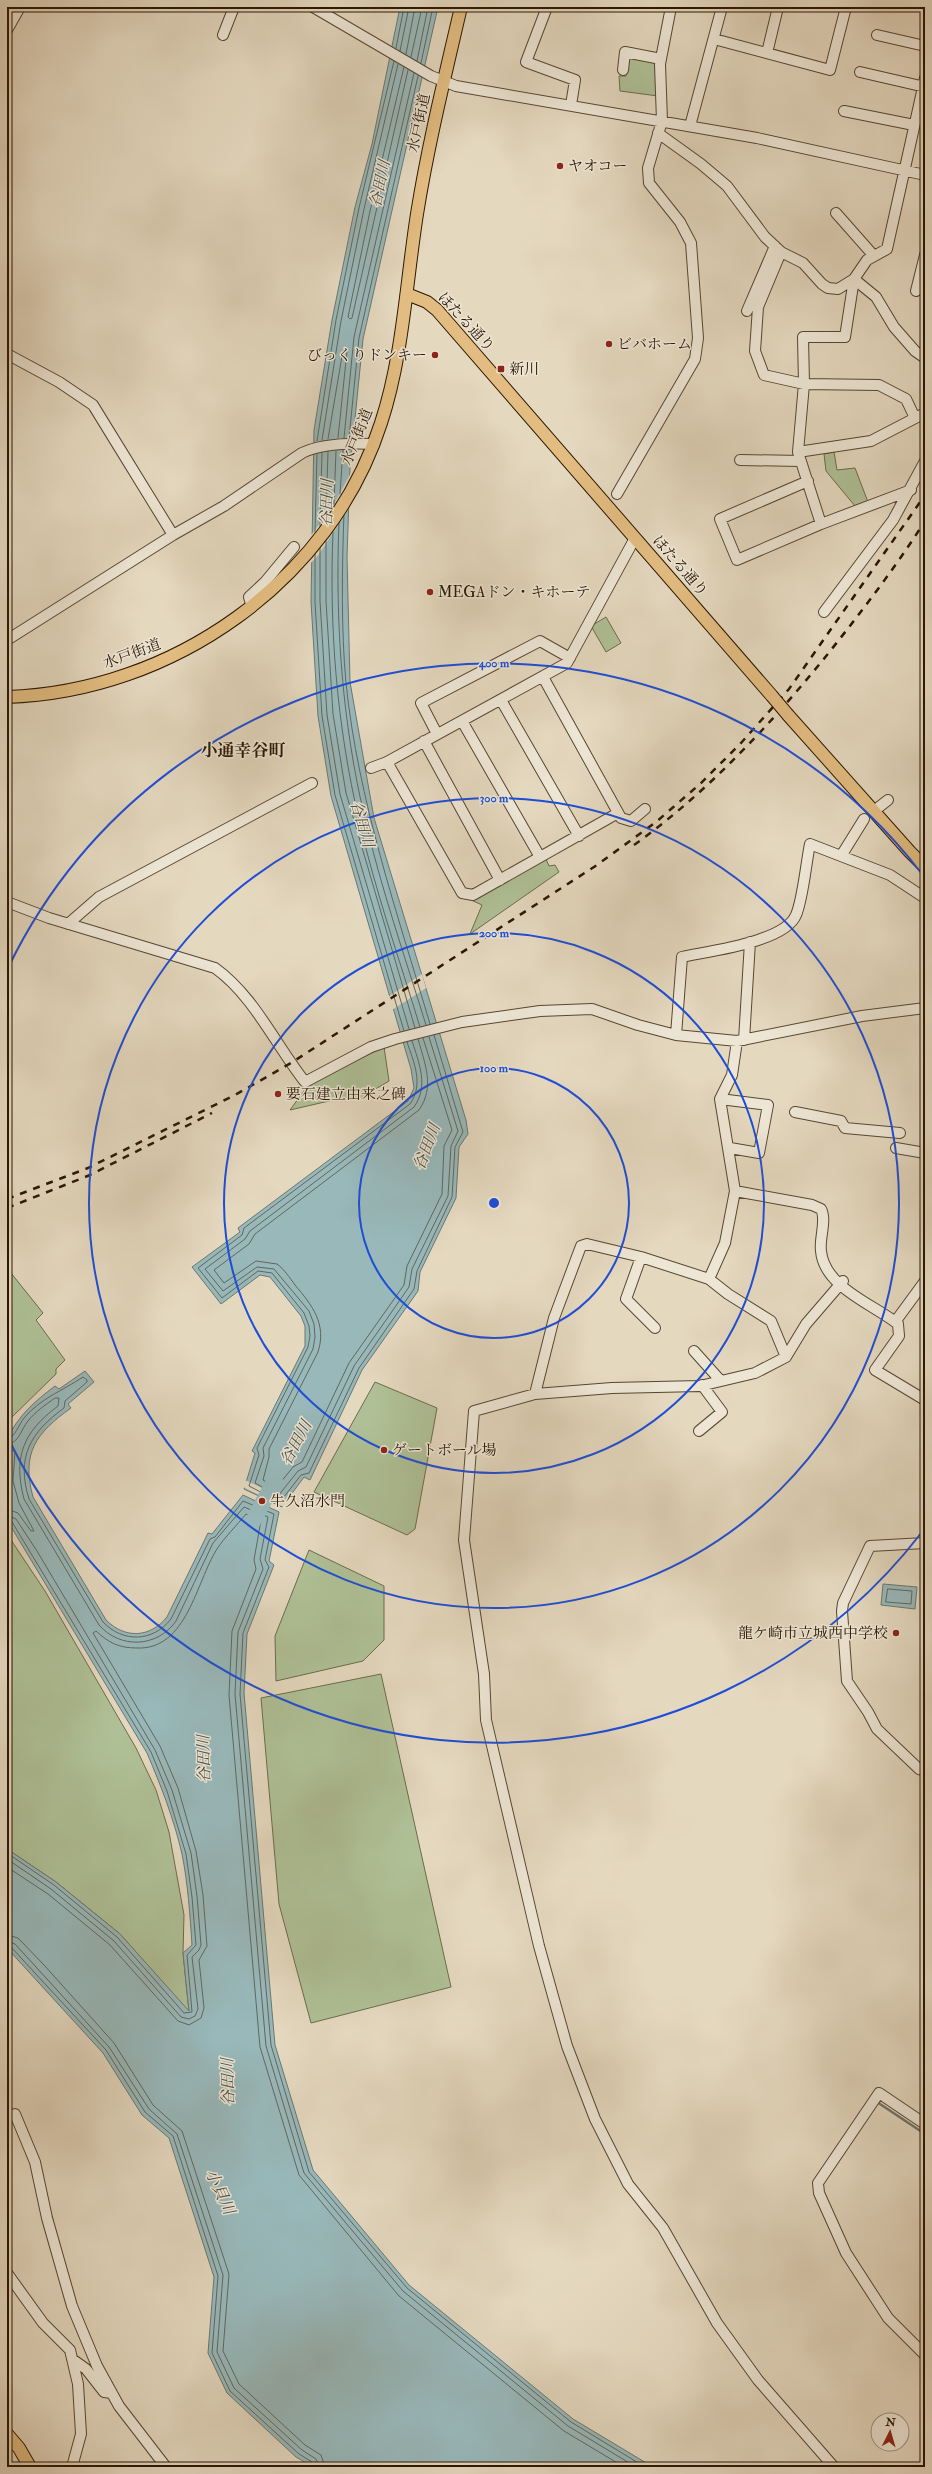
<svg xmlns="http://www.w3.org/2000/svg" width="932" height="2474" viewBox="0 0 932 2474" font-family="'IM FELL Double Pica','Noto Serif JP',serif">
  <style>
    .green { fill: #afc096; stroke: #6c6b4c }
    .water { fill: #98b8ba; stroke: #6c7770 }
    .pier { fill: #e4d8bf }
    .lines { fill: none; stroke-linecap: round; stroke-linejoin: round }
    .shore { stroke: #61675e; stroke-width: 1 }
    .stream { stroke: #6c7770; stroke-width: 2.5 }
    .river { stroke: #98b8ba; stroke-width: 16 }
    .minor-casing { stroke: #584631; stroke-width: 12 }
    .major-casing { stroke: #2a1602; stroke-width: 14 }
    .minor { stroke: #ede6d5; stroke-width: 10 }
    .major { stroke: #e2bc80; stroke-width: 12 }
    .rail { stroke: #2a1602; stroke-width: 2.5; stroke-dasharray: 7 7; stroke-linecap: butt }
    .major-bridge-casing { stroke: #2a1602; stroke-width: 14; stroke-linecap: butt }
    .major-bridge { stroke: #e2bc80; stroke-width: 12 }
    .ring { fill: none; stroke: #1d4ed8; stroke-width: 2 }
    .poi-dot { fill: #8f2418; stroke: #ede6d5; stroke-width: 1.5 }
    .labels { text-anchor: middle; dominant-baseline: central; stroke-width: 3; stroke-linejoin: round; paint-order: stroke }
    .street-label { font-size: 15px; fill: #2a1602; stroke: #ede6d5 }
    .poi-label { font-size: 15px; fill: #2a1602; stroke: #ede6d5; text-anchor: start }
    .water-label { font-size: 16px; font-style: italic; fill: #504f42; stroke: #ede6d5 }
    .quarter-label { font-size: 17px; font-weight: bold; fill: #2a1602; stroke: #ede6d5 }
    .centre { fill: #1d4ed8; stroke: #ede6d5; stroke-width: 2 }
    .ring-label { font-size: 12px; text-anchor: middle; font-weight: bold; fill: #1d4ed8; stroke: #ede6d5; stroke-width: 3; stroke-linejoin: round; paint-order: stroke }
  </style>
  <rect width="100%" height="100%" fill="#e4d8bf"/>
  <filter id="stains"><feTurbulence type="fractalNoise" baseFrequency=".005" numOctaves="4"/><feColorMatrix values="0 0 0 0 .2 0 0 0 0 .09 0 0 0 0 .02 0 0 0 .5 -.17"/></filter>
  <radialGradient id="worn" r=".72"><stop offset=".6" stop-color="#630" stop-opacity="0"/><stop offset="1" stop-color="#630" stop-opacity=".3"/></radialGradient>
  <path class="green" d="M631 57 657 61 658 96 620 91 619 76H626V61Z
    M834 452 837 470 855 468 868 502 855 506 826 471 824 454Z
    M606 617 621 643 606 652 591 626Z
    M546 859 549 866 555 865 559 872 470 934 482 905 471 900Z
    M384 1047 389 1081 359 1099 342 1098 290 1110 309 1084Z
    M7 1268 43 1313 36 1320 65 1360 56 1369V1374L12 1417 7 1425Z
    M375 1382 437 1408 415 1529 407 1535 314 1492Z
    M7 1534 45 1591 136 1748 156 1790 169 1832 184 1915 183 1953 189 2012 120 1934 56 1882 7 1849Z
    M309 1550 384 1586V1640L363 1661 276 1681 275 1636Z
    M381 1674 451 1987 311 2023 279 1904 261 1698Z"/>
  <path class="water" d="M400 7H438L363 339 350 468 347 557 350 682 374 818 466 1120 468 1134 459 1147 456 1198 420 1272 418 1291 362 1370 310 1480 304 1477 282 1507 244 1489 255 1453 252 1451 305 1346V1326L301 1316 270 1277 260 1275 221 1304 192 1267 240 1232 238 1228 408 1101 414 1088 411 1069 331 796 318 716 311 602 314 430 332 320 355 207 372 144Z
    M85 1371 94 1382 68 1404 71 1408C36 1433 21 1453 33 1497L106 1620C125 1639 150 1638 167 1617L208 1533 212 1534 243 1495 279 1512 269 1561 274 1565 247 1634 244 1693 275 2045 313 2170 409 2285 573 2419 653 2467H313L296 2457 227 2393 208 2353 214 2277 169 2138 142 2115 103 2053 7 1948V1849L56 1882 120 1934 189 2011 183 1953 192 1945C190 1915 188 1884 182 1854 174 1819 161 1786 147 1753L7 1520V1439C18 1416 35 1401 55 1386L59 1389Z
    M883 1584 917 1587 915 1609 881 1605Z"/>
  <path class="pier" d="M352 471 350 507 319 554 309 565V538L333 506Z
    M422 974 426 988 392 1010 388 997Z
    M245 1480 289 1501 284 1507 243 1487Z"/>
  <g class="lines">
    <path class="shore" d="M396 48 404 7
      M400 51 409 7
      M406 54 415 7
      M411 57 422 7
      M417 61 428 7
      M421 63 433 7
      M404 67 370 211 348 317 350 319 352 318 408 70
      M344 438 354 337 414 73
      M349 438 359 338 418 76
      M328 439 343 350 345 348 347 351 338 438
      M322 440 341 321 364 209 398 64
      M317 441 336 320 359 208 394 61
      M340 494 343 450
      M334 504 336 451
      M344 513C342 567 341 630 346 683 358 800 397 912 430 1024
      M326 516 328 452
      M339 522C335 622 342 722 365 819 381 888 405 957 426 1025
      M320 526 322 453
      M315 532 317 454
      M333 532C329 629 337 726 359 820 375 890 399 958 420 1027
      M326 541V601L333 714 346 793 415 1028
      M320 548V601L327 715 340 794 409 1029
      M315 553V602L322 716 335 795 404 1031
      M418 1039C425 1064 435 1087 419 1110L255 1234 249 1244 214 1270 224 1283 256 1261 277 1264C284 1269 290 1278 295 1285 312 1305 327 1324 318 1352L269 1449V1457L263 1480 276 1488 293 1467 302 1462 349 1363 404 1285 407 1266 442 1194 444 1146 452 1130 423 1038
      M412 1041C419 1063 429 1086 414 1107L250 1231 245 1239 205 1269 223 1291 257 1267 274 1269 309 1311 314 1324 315 1337 313 1349 263 1448 264 1456 255 1483 278 1496 298 1471 306 1467 354 1366 409 1287 412 1269 448 1196 451 1146 458 1131 429 1037
      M407 1042C414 1063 424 1084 410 1104L244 1228 242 1235 198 1268 222 1298 258 1271 272 1273 304 1313 309 1326 310 1336 308 1347 257 1448 259 1455 249 1486 280 1502 301 1475 309 1473 359 1368 414 1289 417 1271 452 1197 455 1147 463 1132 434 1035
      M7 1439C15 1438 19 1424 24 1418 41 1398 62 1391 83 1377L87 1380V1382L65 1401 64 1408C30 1433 16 1457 29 1499L103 1622C123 1643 153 1642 171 1619L210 1539 215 1537 243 1501 274 1514 265 1560 269 1567 243 1633 240 1694 271 2045 309 2172 407 2288 571 2422 645 2467
      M7 1444C19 1444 21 1429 28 1421 35 1412 45 1405 55 1398H59L58 1406C23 1432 13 1457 24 1499L99 1625C120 1649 157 1648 176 1621L213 1543 244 1507 268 1517 260 1559 263 1569 238 1632 235 1694 266 2046 304 2173 403 2291 568 2426 636 2467
      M7 1450 15 1451 13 1481 19 1503 34 1531H31L18 1513 7 1509
      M7 1515 16 1519 37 1551 155 1750 172 1790 191 1853 197 1896 201 1945 199 1950 192 1957 198 2009 195 2016 189 2019 181 2017 114 1941 51 1889 7 1859
      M7 1520 12 1522 151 1752 167 1791 186 1854 192 1897 196 1945 187 1955 192 2012 184 2013 117 1937 54 1885 7 1853
      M888 1589 912 1591 911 1604 886 1602Z
      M7 1867 48 1894 110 1945 178 2021 189 2025 201 2018 204 2008 199 1960 207 1946 203 1895 196 1851 178 1788 160 1746 93 1633 96 1631C109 1643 119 1648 137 1648 187 1650 196 1582 217 1549 224 1538 237 1525 246 1514L261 1520 254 1560 256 1569 232 1631 229 1695 260 2047 299 2175 399 2296 564 2431 624 2467
      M7 1935 18 1938 44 1965 114 2043 153 2105 182 2131 229 2274 223 2351 239 2384 305 2445 321 2455 325 2467
      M7 1941 15 1944 109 2047 149 2109 177 2134 223 2275 217 2352 234 2388 302 2450 316 2459 319 2467
      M7 1946 11 1947 106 2050 145 2112 173 2136 218 2276 212 2353 230 2391 299 2454 312 2462 314 2467"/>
    <path class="stream" d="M877 2102 925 2134"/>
    <path class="river" d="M252 1523 275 1480"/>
    <defs>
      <path id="minor" d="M313 7 431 76 456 86 757 138 925 175
        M547 7 526 62 575 80 571 105
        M7 30 20 7
        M223 35 234 7
        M877 35 925 46
        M714 39 830 70 846 7
        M767 53 778 7
        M623 70 625 52 661 59
        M860 72 925 87
        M844 111 914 125
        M690 126 722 7
        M658 133 701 164 727 186 765 237 781 252 803 263 822 284 828 288 838 289 854 279
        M836 213 874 256
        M781 252 758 307 755 351 764 375 804 384 879 385 906 399 915 418
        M854 279 876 297 894 327 915 351 925 358
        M916 291 925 255
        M747 311 775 246
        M7 354 59 382 93 405 173 535
        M798 452 871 441 925 413
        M740 460 801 461
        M808 481 720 519 737 560 821 524
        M911 490 821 524 798 452 804 384 803 337H845L854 279 867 260 887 249 925 78
        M617 494 695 359 698 338 691 243 680 222 649 183 648 168 662 121 660 64 671 7
        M252 607 249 597 265 582 294 547
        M824 612 893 520 925 461
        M7 640 173 535 224 506 302 453C322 443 352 443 374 444
        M543 677 621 818 631 821 645 809
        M501 700 579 836
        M462 721 540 857
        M437 734 421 703 540 641 570 658
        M424 741 500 880
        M387 762 462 893 473 895 618 813
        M371 768 387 762 567 663 635 538
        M879 807 888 800
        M841 856 864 819
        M7 902 49 918 215 968C254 996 275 1044 305 1082L371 1047 395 1039 462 1022 540 1011 592 1009 638 1025 676 1035 737 1041 862 1016 925 1008
        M68 924 99 897 312 783
        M676 1035 682 957C709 951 785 942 796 915 803 899 806 863 810 844L890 875 925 898
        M744 1040 750 942
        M720 1099 768 1105 759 1153 730 1148
        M795 1112 841 1121 845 1128 900 1133
        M896 1148 925 1153
        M735 1191 812 1205 821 1209C827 1220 819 1239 821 1251 824 1287 873 1304 898 1324L899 1336 875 1370 925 1400
        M641 1257 626 1299 655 1328
        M709 1279 725 1243 735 1191 720 1099 732 1075 737 1041
        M895 1322 925 1281
        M694 1351 720 1380
        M535 1394 554 1318 581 1246 587 1244 641 1257 709 1279 728 1294 771 1321 786 1357
        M699 1431 722 1412 702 1385
        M925 1543 870 1546 843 1603 842 1611 847 1681 868 1712 877 1729 919 1769 925 1771
        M15 2114 35 2162 47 2218 72 2306 97 2366 119 2406 166 2467
        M925 2124 879 2093 818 2183 819 2193 846 2253 888 2318 925 2355
        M7 2273 43 2323 70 2350 78 2384 81 2434 72 2467
        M72 2359 86 2369 104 2392 112 2393
        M834 2467 758 2380 717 2323 663 2228 628 2184 595 2119 567 2046 539 1946 486 1720 484 1674 464 1540 474 1411 535 1394 612 1388 700 1386 755 1373 786 1357 806 1324 843 1281"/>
      <path id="major" d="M407 294 427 302 437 310 772 696
        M7 697C171 692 330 582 381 423 403 356 406 284 417 214 428 145 445 76 461 7
        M788 715 910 852 925 867
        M7 2434 19 2448 30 2467"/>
    </defs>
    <use href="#minor" class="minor-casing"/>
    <use href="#major" class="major-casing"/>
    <use href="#minor" class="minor"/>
    <use href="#major" class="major"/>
    <path class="rail" d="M634 845C708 792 770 725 827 655 862 611 895 568 925 521
      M7 1199 88 1168 235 1095 291 1063 597 865 656 822 700 784 741 743 789 689 925 495
      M7 1208 90 1175 212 1113"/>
    <defs>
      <path id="major-bridge" d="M772 696 788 715"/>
    </defs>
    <use href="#major-bridge" class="major-bridge-casing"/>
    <use href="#major-bridge" class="major-bridge"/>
  </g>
  <g class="ring">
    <circle cx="494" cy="1203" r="135"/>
    <circle cx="494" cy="1203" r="270"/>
    <circle cx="494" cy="1203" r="405"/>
    <path d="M922 1532A540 540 0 0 1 9 1440M9 966A540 540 0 0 1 922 874"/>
  </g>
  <g class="poi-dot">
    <circle cx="560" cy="166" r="4"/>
    <circle cx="609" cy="344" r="4"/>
    <circle cx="435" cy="355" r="4"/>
    <rect x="497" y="365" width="8" height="8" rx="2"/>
    <circle cx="430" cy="592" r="4"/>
    <circle cx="278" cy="1094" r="4"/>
    <circle cx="384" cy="1450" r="4"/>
    <circle cx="262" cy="1501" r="4"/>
    <circle cx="896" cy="1633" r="4"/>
  </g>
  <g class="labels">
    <g class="street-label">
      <text transform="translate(419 123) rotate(-78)">水戸街道</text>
      <text transform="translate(466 322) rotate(47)">ほたる通り</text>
      <text transform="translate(357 437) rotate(-68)">水戸街道</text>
      <text transform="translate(680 566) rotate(49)">ほたる通り</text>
      <text transform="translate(132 654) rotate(-20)">水戸街道</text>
    </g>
    <g class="poi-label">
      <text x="568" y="166">ヤオコー</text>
      <text x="617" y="344">ビバホーム</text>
      <text x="427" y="355" text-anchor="end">びっくりドンキー</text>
      <text x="509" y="369">新川</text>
      <text x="438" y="592">MEGAドン・キホーテ</text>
      <text x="286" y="1094">要石建立由来之碑</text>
      <text x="392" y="1450">ゲートボール場</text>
      <text x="270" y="1501">牛久沼水門</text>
      <text x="888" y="1633" text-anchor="end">龍ケ崎市立城西中学校</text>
    </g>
    <g class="water-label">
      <text transform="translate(380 184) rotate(-78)">谷田川</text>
      <text transform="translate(327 503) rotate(-88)">谷田川</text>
      <text transform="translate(362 824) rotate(74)">谷田川</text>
      <text transform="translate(427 1147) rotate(-69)">谷田川</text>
      <text transform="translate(296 1443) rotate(-62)">谷田川</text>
      <text transform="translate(204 1759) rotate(-91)">谷田川</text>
      <text transform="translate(228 2082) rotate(-91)">谷田川</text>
      <text transform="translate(220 2192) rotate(65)">小貝川</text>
    </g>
    <g class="quarter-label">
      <text x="243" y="750">小通幸谷町</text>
    </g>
  </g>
  <circle cx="494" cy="1203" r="6" class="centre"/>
  <g class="ring-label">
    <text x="494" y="667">400 m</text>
    <text x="494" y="802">300 m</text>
    <text x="494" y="937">200 m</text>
    <text x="494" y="1072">100 m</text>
  </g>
  <rect width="932" height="2474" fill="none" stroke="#e4d8bf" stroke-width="24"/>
  <rect x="8" y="8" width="916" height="2458" fill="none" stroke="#2a1602" stroke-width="2"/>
  <rect x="12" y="12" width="908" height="2450" fill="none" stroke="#2a1602"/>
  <g transform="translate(890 2432) rotate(5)"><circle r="19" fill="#ede6d5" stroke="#9f9381"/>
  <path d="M0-3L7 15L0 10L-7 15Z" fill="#8f2418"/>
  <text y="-6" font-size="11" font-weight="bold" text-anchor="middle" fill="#2a1602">N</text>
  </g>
  <rect width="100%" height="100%" filter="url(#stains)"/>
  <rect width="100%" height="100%" fill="url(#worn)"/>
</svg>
